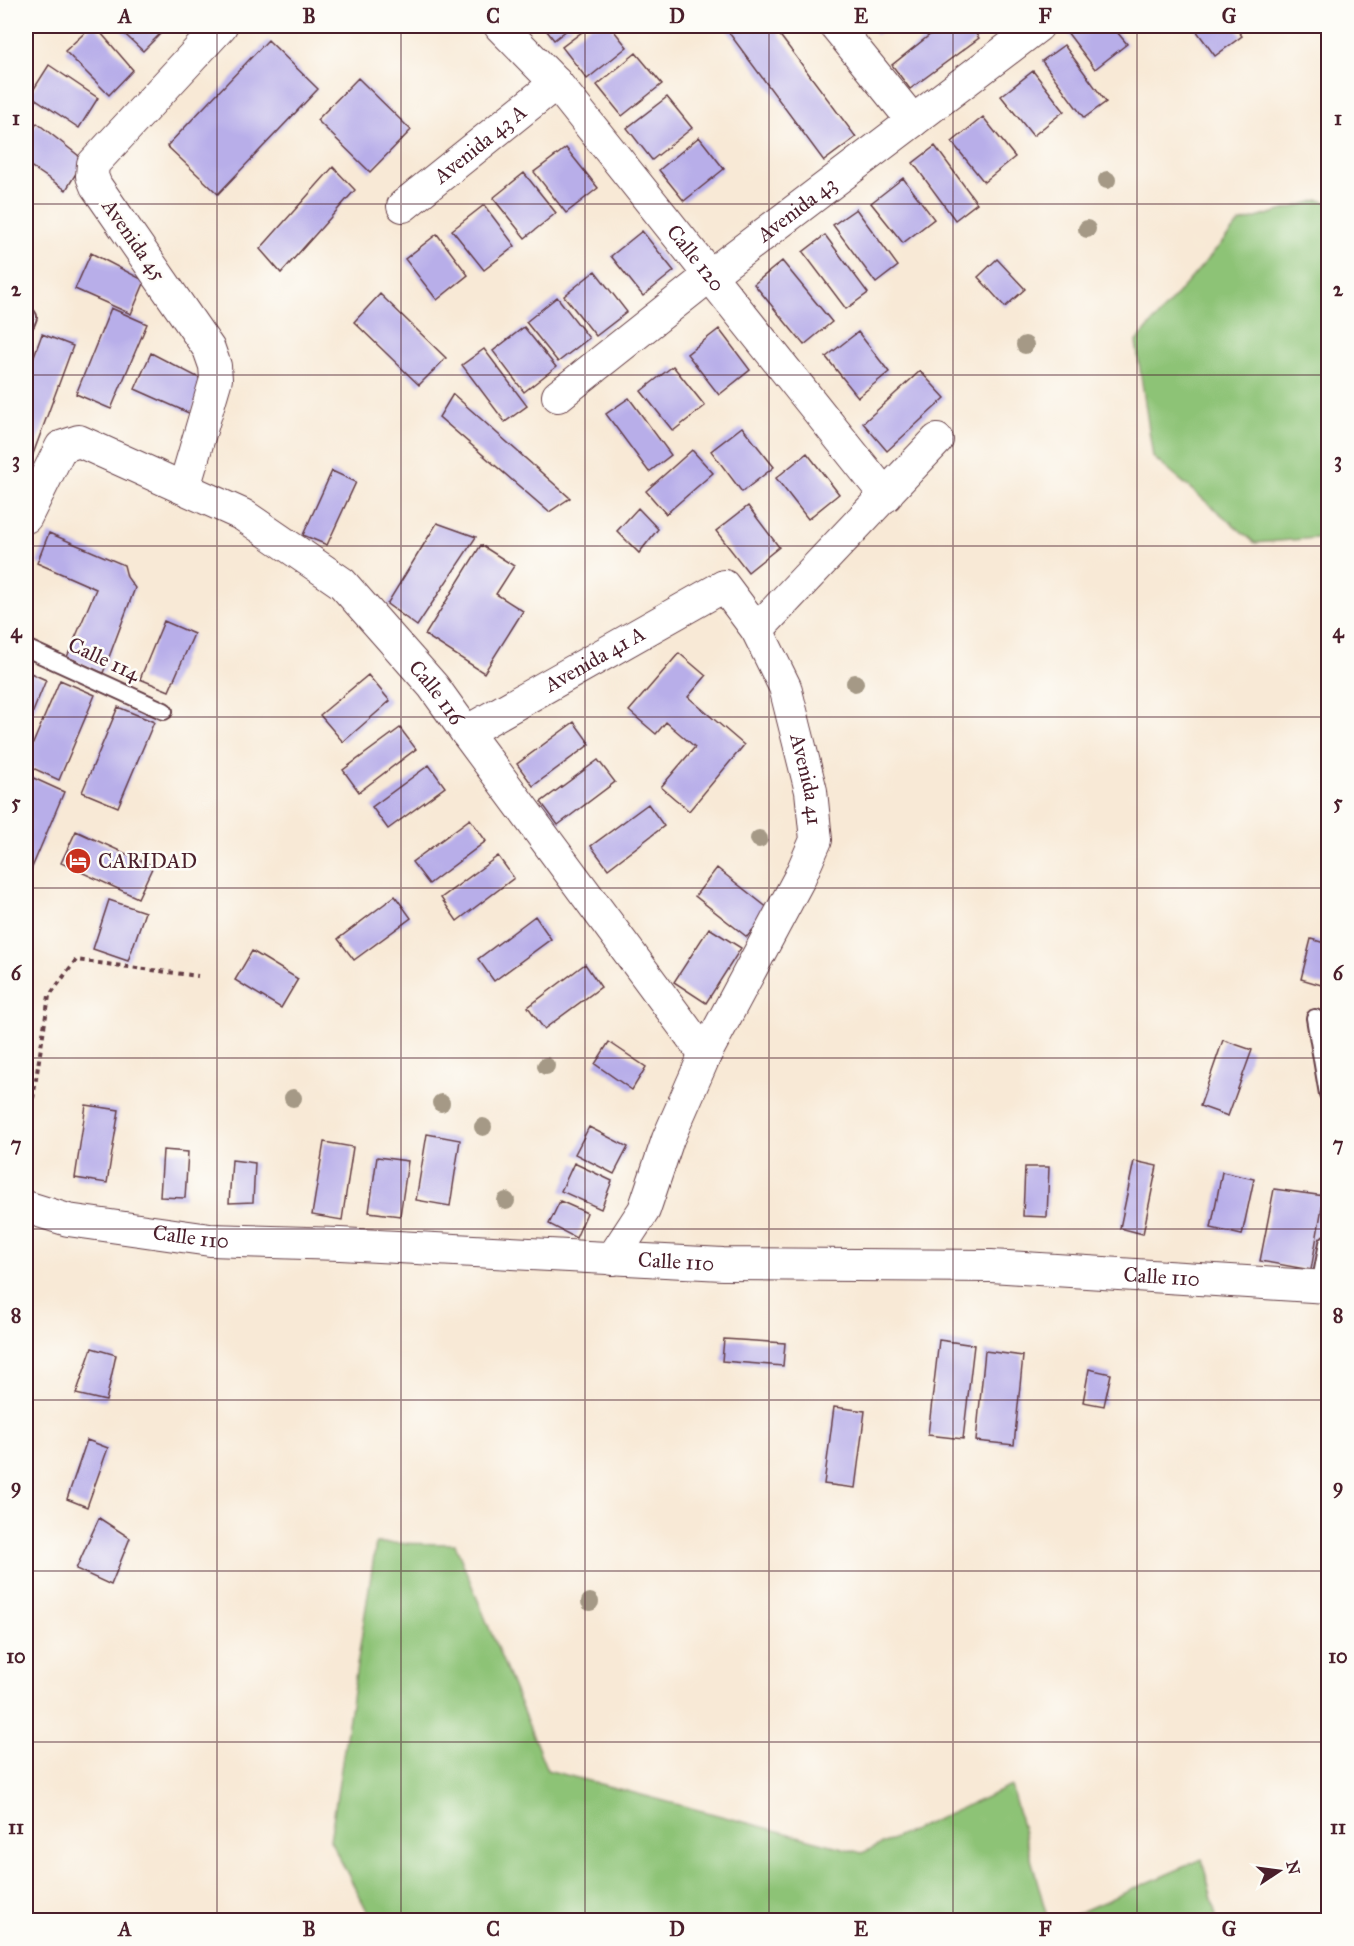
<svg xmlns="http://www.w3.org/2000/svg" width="1354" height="1946" viewBox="0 0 1354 1946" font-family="'IM FELL Great Primer',serif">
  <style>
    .green { fill: #8dc376; stroke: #6c7150; stroke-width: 1.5 }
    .building { fill: #b8aee9 }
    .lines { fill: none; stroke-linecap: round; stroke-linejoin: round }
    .lane-casing { stroke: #643d45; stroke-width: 20 }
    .street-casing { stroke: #643d45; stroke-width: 34 }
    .path { stroke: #643d45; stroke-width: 4; stroke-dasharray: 4.5 4.5; stroke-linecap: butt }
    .lane { stroke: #fff; stroke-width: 16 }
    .street { stroke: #fff; stroke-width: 32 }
    .tree { fill: #a59986 }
    .grid { fill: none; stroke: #4a1f2b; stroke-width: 1.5; stroke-opacity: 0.55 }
    .labels { text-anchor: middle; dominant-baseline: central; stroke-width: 5; stroke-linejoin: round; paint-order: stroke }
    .street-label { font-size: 21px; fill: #4a1f2b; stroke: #fdfcf7 }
    .poi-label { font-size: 21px; fill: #4a1f2b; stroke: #fdfcf7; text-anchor: start }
    .neatline { fill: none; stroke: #4a1f2b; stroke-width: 2 }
    .grid-label { font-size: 20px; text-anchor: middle; font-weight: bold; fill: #4a1f2b }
  </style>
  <rect width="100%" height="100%" fill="#fdfcf7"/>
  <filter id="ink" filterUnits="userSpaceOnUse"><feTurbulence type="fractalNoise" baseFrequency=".0167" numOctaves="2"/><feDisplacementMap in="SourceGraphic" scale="12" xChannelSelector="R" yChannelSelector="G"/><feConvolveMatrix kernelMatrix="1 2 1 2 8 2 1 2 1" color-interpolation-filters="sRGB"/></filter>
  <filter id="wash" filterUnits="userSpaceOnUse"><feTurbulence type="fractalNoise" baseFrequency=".008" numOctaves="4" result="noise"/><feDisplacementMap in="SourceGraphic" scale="24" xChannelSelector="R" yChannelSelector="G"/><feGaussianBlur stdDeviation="1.35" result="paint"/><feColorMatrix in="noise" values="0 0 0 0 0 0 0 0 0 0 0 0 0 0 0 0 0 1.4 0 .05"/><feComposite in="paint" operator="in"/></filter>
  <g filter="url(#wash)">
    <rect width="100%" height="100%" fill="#f8e9d6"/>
    <path class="green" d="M1319 200 1328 202V537L1255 543 1153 457 1136 342 1239 223Z
      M376 1543 455 1544 547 1770 862 1853 1011 1786 1048 1920H372L330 1840Z
      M1202 1859 1217 1920H1062Z"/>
    <g id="blocks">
      <path class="building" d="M92 26H95L133 70 109 95 65 51Z
        M116 26H155L162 32 143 51Z
        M543 26H572L554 40Z
        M590 26H610L627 47 587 79 562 47Z
        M724 26H773L856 137 824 161Z
        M869 26H890L876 35Z
        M941 26H970L979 38 910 89 892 65Z
        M1068 26H1112L1127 44 1095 69 1064 28Z
        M1193 26H1234L1242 36 1215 56Z
        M268 40 318 89 218 194 167 146Z
        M1064 45 1106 102 1084 118 1042 61Z
        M636 53 662 84 622 116 597 85Z
        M49 65 98 98 79 128 30 95Z
        M1033 71 1064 111 1033 136 1001 96Z
        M358 78 411 130 370 172 317 120Z
        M667 97 692 128 652 160 627 128Z
        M983 117 1015 157 984 182 952 142Z
        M37 123 84 160 66 190 26 163V139Z
        M699 137 724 169 684 201 659 170Z
        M935 146 977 203 955 220 913 163Z
        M566 148 598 188 566 213 534 172Z
        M333 167 355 190 281 273 260 249Z
        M524 173 556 213 525 238 493 198Z
        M903 178 934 219 903 243 871 203Z
        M484 205 515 246 484 270 452 230Z
        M856 209 898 266 876 283 833 225Z
        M642 231 674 271 643 296 611 256Z
        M437 234 468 275 437 300 405 259Z
        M825 235 868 293 846 309 803 252Z
        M91 253 145 281 131 314 75 289Z
        M997 259 1025 289 1005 307 978 277Z
        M782 261 832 322 804 345 754 284Z
        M595 271 627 312 596 336 564 296Z
        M380 294 446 358 419 385 354 322Z
        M557 297 589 338 558 362 526 322Z
        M111 308 147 324 111 409 76 394Z
        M524 327 556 367 524 392 493 351Z
        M719 329 750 370 719 395 687 354Z
        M858 332 889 372 858 397 826 357Z
        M42 334 73 346 26 473V378Z
        M484 349 527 406 505 422 462 365Z
        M151 353 205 381 191 414 135 389Z
        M673 366 705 406 673 431 641 391Z
        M920 371 945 398 887 451 863 423Z
        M453 394 570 498 549 512 439 417Z
        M629 398 671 455 649 472 606 414Z
        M742 427 774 467 742 492 711 451Z
        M692 450 713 473 666 514 646 491Z
        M807 453 839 494 808 519 776 478Z
        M332 471 356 482 327 545 303 535Z
        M748 506 779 547 748 572 716 531Z
        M638 508 658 529 639 553 617 531Z
        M437 523 476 537 417 626 387 604Z
        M49 533 124 565 127 577 135 588 103 673 67 657 96 589 37 563Z
        M481 545 514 566 496 594 523 611 484 673 425 635Z
        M164 621 194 634 169 691 140 679Z
        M679 653 706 676 688 697 744 745 689 811 661 787 695 747 666 722 656 734 629 711Z
        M26 671 46 680 26 729Z
        M368 675 390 701 343 742 320 715Z
        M60 680 95 695 59 780 26 765V760Z
        M118 707 154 722 118 807 82 792Z
        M574 722 590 744 533 786 517 764Z
        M400 728 416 749 359 792 343 770Z
        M598 760 615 782 558 825 541 802Z
        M429 765 445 787 388 829 372 807Z
        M29 776 64 792 28 877 26 875V784Z
        M648 804 664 826 608 869 591 846Z
        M470 819 486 841 429 884 412 862Z
        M76 831 153 866 138 898 61 863Z
        M498 856 514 878 457 921 441 898Z
        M717 868 769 909 747 937 695 896Z
        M395 896 411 918 354 960 338 939Z
        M109 900 145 912 128 961 93 949Z
        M535 916 551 939 494 981 478 959Z
        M709 928 741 948 706 1003 674 982Z
        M1311 939 1328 944V987L1301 979Z
        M252 951 298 979 281 1008 235 980Z
        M585 964 601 987 544 1029 528 1007Z
        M1223 1040 1252 1050 1228 1116 1200 1106Z
        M609 1042 646 1067 632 1090 595 1064Z
        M86 1105 119 1110 107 1183 75 1178Z
        M589 1127 628 1147 614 1174 575 1154Z
        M427 1134 460 1140 450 1206 416 1200Z
        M324 1142 353 1147 342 1220 312 1215Z
        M163 1150 188 1152 185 1198 160 1197Z
        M377 1157 408 1161 400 1216 369 1212Z
        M232 1160 255 1163 253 1202 229 1203Z
        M1134 1161 1157 1166 1143 1234 1120 1228Z
        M574 1163 612 1181 601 1209 561 1191Z
        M1025 1167H1049L1047 1217 1023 1216Z
        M1222 1172 1254 1179 1242 1235 1211 1228Z
        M1274 1189 1324 1196 1311 1270 1260 1261Z
        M560 1201 587 1213 576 1238 549 1224Z
        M724 1339 785 1343 783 1366 722 1361Z
        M939 1340 974 1345 963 1439 928 1435Z
        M92 1348 116 1355 106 1401 76 1394Z
        M985 1351 1023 1356 1014 1445 976 1441Z
        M1089 1369 1111 1374 1104 1406 1083 1402Z
        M834 1407 865 1411 855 1488 824 1484Z
        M87 1440 108 1448 87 1507 67 1499Z
        M99 1518 130 1538 111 1585 76 1569Z"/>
    </g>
  </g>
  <g filter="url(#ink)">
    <use href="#blocks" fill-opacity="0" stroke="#643d45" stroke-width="1.5"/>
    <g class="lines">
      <defs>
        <path id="lane" d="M26 316 28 317 26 322
          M26 648 164 711
          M1315 1018 1328 1094
          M1320 1286 1328 1243"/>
        <g id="street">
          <path id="s1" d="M500 26 556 83 886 496"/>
          <path d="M836 26 913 121"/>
          <path id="s2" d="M403 206 556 83"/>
          <path id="s3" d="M558 396 709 276 1038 26"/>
          <path d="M184 488 216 379 215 366 209 349 96 186 92 176 93 164 221 26"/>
          <path id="s4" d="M26 517 61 447 79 441 243 515 342 583 433 686 466 732 705 1055"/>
          <path d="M757 630 937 440"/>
          <path id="s5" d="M466 732 724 586 757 630 785 687 811 791 816 840 799 879 705 1055 668 1139 644 1210 612 1259"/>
          <path id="s6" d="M26 1207 68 1220 210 1240 340 1244 723 1264 991 1266 1328 1287"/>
        </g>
      </defs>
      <use href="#lane" class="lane-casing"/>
      <use href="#street" class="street-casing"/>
      <path class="path" d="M26 1143 49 996 76 960 198 976"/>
      <use href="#lane" class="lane"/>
      <use href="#street" class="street"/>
    </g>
    <g class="tree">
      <circle cx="1107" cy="180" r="9"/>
      <circle cx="1087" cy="229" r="9"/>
      <circle cx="1025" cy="345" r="9"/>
      <circle cx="855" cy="683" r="9"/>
      <circle cx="759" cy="839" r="9"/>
      <circle cx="546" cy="1066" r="9"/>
      <circle cx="293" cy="1098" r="9"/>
      <circle cx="441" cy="1103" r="9"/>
      <circle cx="483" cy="1127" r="9"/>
      <circle cx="506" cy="1201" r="9"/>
      <circle cx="590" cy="1602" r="9"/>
    </g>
  </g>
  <path class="grid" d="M217 26V1920M401 26V1920M585 26V1920M769 26V1920M953 26V1920M1137 26V1920M26 204H1328M26 375H1328M26 546H1328M26 717H1328M26 888H1328M26 1058H1328M26 1229H1328M26 1400H1328M26 1571H1328M26 1742H1328"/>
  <defs>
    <symbol id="hotel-disc" viewBox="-11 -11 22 22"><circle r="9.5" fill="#c8321e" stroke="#fdfcf7"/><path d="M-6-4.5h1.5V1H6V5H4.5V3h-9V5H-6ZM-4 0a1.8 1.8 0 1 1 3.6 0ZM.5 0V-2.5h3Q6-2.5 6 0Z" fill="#fff"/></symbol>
  </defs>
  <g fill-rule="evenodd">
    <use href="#hotel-disc" x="63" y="846" width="30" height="30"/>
  </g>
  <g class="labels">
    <g class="street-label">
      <text stroke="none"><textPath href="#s2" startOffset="99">Avenida 43 A</textPath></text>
      <text stroke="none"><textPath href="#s3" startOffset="303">Avenida 43</textPath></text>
      <text transform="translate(134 240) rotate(55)">Avenida 45</text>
      <text stroke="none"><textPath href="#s1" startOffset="304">Calle 120</textPath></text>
      <text transform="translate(104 659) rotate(25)">Calle 114</text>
      <text stroke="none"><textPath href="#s5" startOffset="148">Avenida 41 A</textPath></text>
      <text stroke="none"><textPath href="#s4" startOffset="542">Calle 116</textPath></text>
      <text stroke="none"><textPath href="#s5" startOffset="510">Avenida 41</textPath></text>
      <text stroke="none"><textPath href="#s6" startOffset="168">Calle 110</textPath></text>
      <text stroke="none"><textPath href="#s6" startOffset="654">Calle 110</textPath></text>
      <text stroke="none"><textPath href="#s6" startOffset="1140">Calle 110</textPath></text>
    </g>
    <g class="poi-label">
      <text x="98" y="861">CARIDAD</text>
    </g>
  </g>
  <rect width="1354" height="1946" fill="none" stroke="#fdfcf7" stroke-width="66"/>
  <g transform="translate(1279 1871) rotate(77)" stroke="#fdfcf7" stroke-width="4.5" paint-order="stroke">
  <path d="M0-4.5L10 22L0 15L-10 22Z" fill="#4a1f2b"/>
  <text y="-9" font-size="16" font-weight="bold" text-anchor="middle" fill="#4a1f2b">N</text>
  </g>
  <rect x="33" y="33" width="1288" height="1880" class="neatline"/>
  <g class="grid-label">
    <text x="125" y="23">A</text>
    <text x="309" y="23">B</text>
    <text x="493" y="23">C</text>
    <text x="677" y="23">D</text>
    <text x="861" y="23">E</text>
    <text x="1045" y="23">F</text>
    <text x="1229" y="23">G</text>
    <text x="16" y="125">1</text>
    <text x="1338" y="125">1</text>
    <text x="16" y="296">2</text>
    <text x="1338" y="296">2</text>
    <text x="16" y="467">3</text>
    <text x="1338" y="467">3</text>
    <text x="16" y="638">4</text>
    <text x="1338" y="638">4</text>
    <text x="16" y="809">5</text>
    <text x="1338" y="809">5</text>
    <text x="16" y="980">6</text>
    <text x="1338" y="980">6</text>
    <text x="16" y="1151">7</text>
    <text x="1338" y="1151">7</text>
    <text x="16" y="1322">8</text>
    <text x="1338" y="1322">8</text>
    <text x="16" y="1493">9</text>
    <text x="1338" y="1493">9</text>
    <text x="16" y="1663">10</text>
    <text x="1338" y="1663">10</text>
    <text x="16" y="1834">11</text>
    <text x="1338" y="1834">11</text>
    <text x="125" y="1936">A</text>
    <text x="309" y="1936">B</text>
    <text x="493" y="1936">C</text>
    <text x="677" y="1936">D</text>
    <text x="861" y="1936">E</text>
    <text x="1045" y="1936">F</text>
    <text x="1229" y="1936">G</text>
  </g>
</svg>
